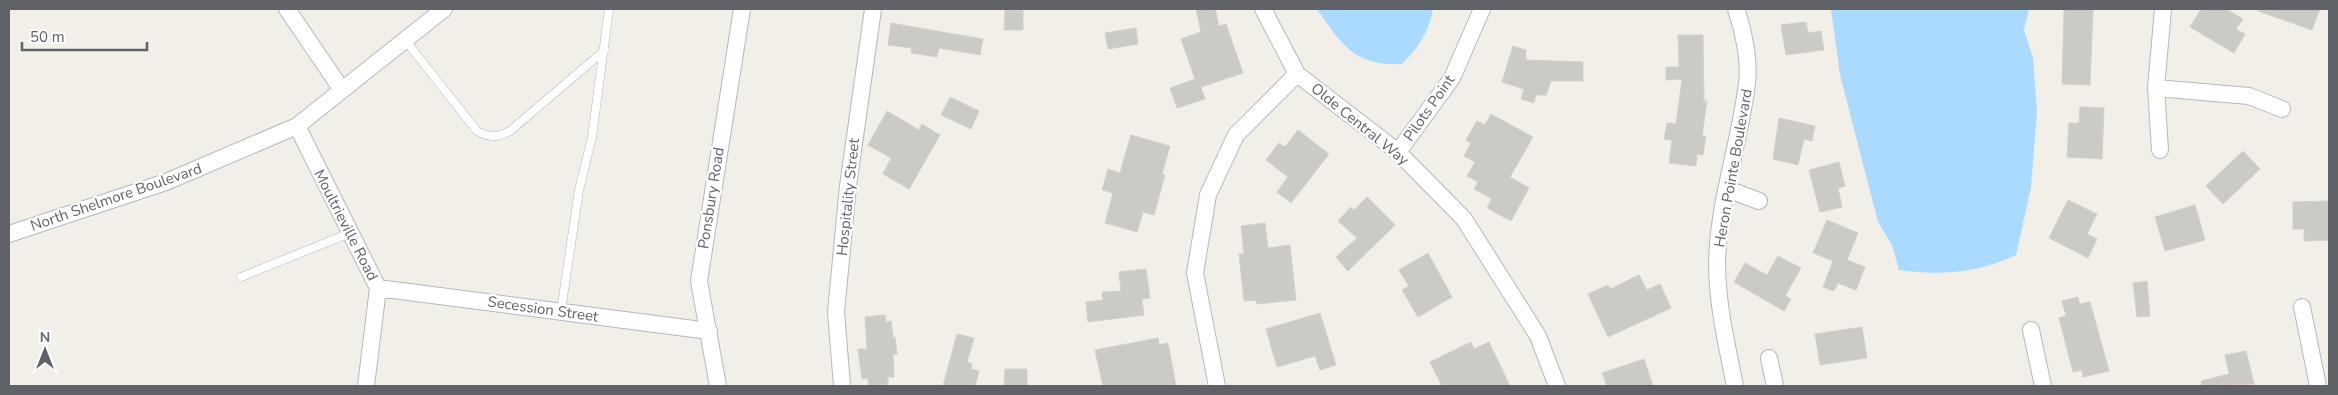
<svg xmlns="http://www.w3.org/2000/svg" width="2338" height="395" viewBox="0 0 2338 395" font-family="'Nunito Sans',sans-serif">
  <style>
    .water { fill: #aadaff }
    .building { fill: #cccac5; stroke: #d6d1c6 }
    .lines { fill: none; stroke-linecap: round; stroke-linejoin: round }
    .service-casing { stroke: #b5b8bc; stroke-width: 9 }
    .minor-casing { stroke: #b5b8bc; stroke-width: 18 }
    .service { stroke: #fff; stroke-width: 8 }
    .minor { stroke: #fff; stroke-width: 16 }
    .labels { text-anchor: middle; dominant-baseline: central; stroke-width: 4.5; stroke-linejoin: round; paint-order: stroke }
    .street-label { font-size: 15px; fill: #5f6368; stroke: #fff }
  </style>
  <rect width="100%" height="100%" fill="#f1efe8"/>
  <path class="water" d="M1317 9H1433C1429 32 1418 48 1402 64 1354 66 1342 45 1317 9Z
    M1831 9H2029L2024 30 2033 58 2037 112 2031 187 2016 255C1977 273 1941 276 1899 270L1892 245 1878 222 1840 75Z"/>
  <path class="building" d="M1196 9H1215L1219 26 1226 24 1243 73 1201 87 1205 99 1177 108 1170 88 1195 79 1181 39 1201 32Z
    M2064 9H2093L2090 85 2062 84Z
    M2201 9H2226L2243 19 2236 29 2245 34 2234 53 2190 27Z
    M2259 9H2320L2312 30 2258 11Z
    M1005 10H1023V30H1004Z
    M1806 22 1808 33 1821 31 1824 50 1786 55 1781 25Z
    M891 23 983 39 980 55 939 48 937 57 911 53 912 48 888 45Z
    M1136 28 1138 44 1108 49 1105 33Z
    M1678 35H1703L1704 101H1707L1702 136H1706L1703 155 1697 154 1696 166 1669 163 1672 140 1664 139 1667 123 1676 124 1682 79 1666 80V67H1679Z
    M1513 46 1526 50V60L1583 62V81H1551L1546 95H1536L1534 103 1521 99 1524 89 1502 82Z
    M950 97 979 111 971 129 941 115Z
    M2080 107 2104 108 2102 159 2067 157 2069 123H2079Z
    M887 111 919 130 922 124 940 135 909 189 883 174 891 158 868 145Z
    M1491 114 1533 137 1510 177 1529 188 1511 221 1487 208 1492 199 1474 189 1478 182 1467 176 1475 162 1464 156 1471 143 1466 140 1477 121 1485 125Z
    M1779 118 1815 126 1812 141 1804 139 1798 165 1773 159Z
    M1298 130 1329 154 1291 203 1277 192 1288 177 1266 160 1279 143 1285 147Z
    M1131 135 1170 146 1162 174 1165 175 1154 215 1143 212 1137 232 1105 223 1113 193 1102 190 1108 169 1120 173Z
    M2243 151 2260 169 2223 204 2206 186Z
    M1839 162 1845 186 1838 188 1842 207 1820 212 1809 170Z
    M1367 197 1395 225 1348 271 1336 257 1357 238 1338 221 1351 207 1354 210Z
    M2068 200 2097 214 2087 234 2097 239 2088 258 2049 238Z
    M2329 201V240L2304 241V229H2293V202Z
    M2195 205 2205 240 2165 251 2155 217Z
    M1827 220 1858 233 1847 260 1865 267 1856 290 1838 283 1834 291 1823 287 1833 261 1813 253Z
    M1265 223 1268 248 1290 245 1296 300 1257 304 1256 300 1244 301 1239 254H1244L1241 226Z
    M1428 253 1452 297 1418 317 1402 290 1409 286 1399 270Z
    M1778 256 1801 268 1785 296 1791 299 1784 311 1734 282 1745 263 1767 275Z
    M1146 269 1150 298 1142 299 1144 315 1088 322 1086 302 1103 300 1102 292 1121 291 1119 272Z
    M1639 275 1647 290 1660 284 1671 308 1608 337 1588 294 1608 285 1610 289Z
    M2147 281 2150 316 2137 317 2133 283Z
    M2078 297 2080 304 2090 302 2109 371 2083 377 2082 370 2073 372 2059 318 2066 316 2062 301Z
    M1320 313 1336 365 1320 370 1315 356 1277 367 1266 329Z
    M885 315 886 322 891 321 893 337H895L897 354 893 355 894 377H888V384L869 386 868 378 862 379 858 349H867L865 317Z
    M1862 327 1867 358 1820 365 1815 334Z
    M957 334 974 338 967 362 972 364 971 369 979 371 975 386H943Z
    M1158 338 1159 345 1168 343 1176 386H1103L1095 350Z
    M1471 342 1474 349 1489 342 1510 386H1442L1430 362Z
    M2246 351 2254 384 2202 386 2201 381 2229 374 2225 355Z
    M1644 359 1653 386H1607L1602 373Z
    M1005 369H1027V386H1004Z"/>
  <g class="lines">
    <defs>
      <path id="service" d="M405 40 477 131C491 138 496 138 510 131L605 50
        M241 277 350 233
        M561 311 579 190 592 137 609 9"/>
      <path id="minor" d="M287 9 342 90
        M1263 9 1297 74 1398 152 1464 219 1538 336 1557 386
        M2156 88 2249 96 2282 109
        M297 126 378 288 366 386
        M2160 150 2156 88 2163 9
        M1398 152 1452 78 1482 9
        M1727 189 1759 201
        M9 234 166 182 297 126 444 9
        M378 288 709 331
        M2302 307 2318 386
        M2031 330 2043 386
        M1769 358 1775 386
        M718 386 699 281 742 9
        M842 386 836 312 848 186 873 9
        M1217 386 1195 273 1208 195 1236 135 1297 74
        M1735 386C1727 346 1717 304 1717 263 1718 202 1740 143 1747 83 1750 61 1743 29 1736 9"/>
    </defs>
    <use href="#service" class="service-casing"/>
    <use href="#minor" class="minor-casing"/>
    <use href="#service" class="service"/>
    <use href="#minor" class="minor"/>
  </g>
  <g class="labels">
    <g class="street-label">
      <text transform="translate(1429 108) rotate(-55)">Pilots Point</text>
      <text transform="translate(1360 124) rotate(39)">Olde Central Way</text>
      <text transform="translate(1733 168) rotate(-80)">Heron Pointe Boulevard</text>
      <text transform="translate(116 197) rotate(-19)">North Shelmore Boulevard</text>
      <text transform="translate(848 197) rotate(-84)">Hospitality Street</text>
      <text transform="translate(711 198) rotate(-81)">Ponsbury Road</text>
      <text transform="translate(346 225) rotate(63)">Moultrieville Road</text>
      <text transform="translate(543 309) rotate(8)">Secession Street</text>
    </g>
  </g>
  <rect width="2338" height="395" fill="none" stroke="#5f6368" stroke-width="20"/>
  <g transform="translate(45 350)" stroke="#ffffff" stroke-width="4" paint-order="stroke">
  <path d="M0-4L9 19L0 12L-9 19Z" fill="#5f6368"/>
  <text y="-8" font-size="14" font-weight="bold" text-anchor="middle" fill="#5f6368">N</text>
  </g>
  <path d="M22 42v8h125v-8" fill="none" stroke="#5f6368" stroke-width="2.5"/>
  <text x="30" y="42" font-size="15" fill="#5f6368" stroke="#ffffff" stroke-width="4" paint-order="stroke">50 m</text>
</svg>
